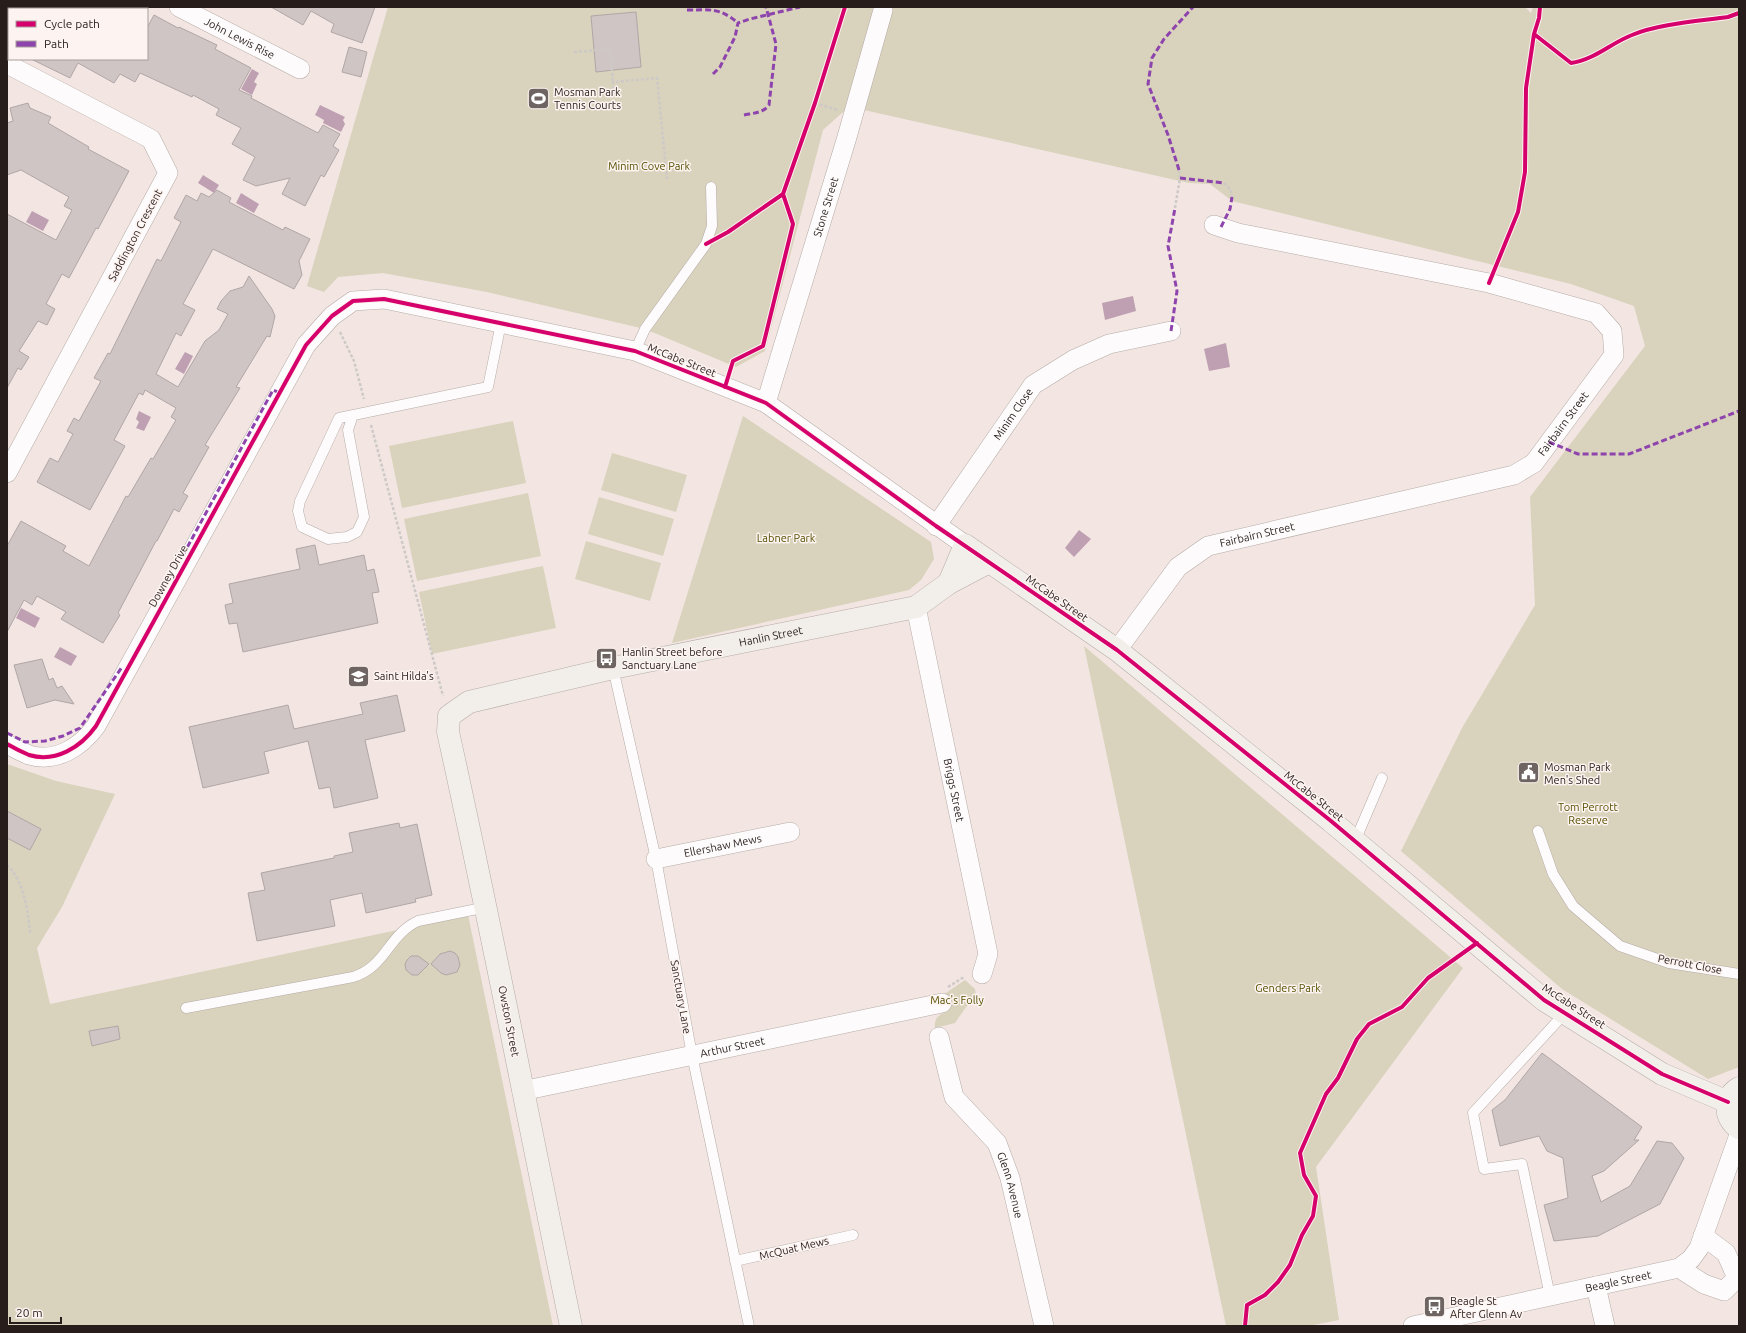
<svg xmlns="http://www.w3.org/2000/svg" width="1746" height="1333" viewBox="0 0 1746 1333" font-family="Ubuntu,sans-serif">
  <style>
    .green { fill: #d9d2bc }
    .water { fill: #bea0b2 }
    .building { fill: #cfc5c4; stroke: #b1a6a6 }
    .lines { fill: none; stroke-linecap: round; stroke-linejoin: round }
    .lane-casing { stroke: #b5aba7; stroke-width: 11 }
    .street-casing { stroke: #b5aba7; stroke-width: 20 }
    .secondary-casing { stroke: #b5aba7; stroke-width: 23 }
    .path { stroke: #cdc9c7; stroke-width: 2.5; stroke-dasharray: 3 2; stroke-linecap: butt }
    .lane { stroke: #fdfbfb; stroke-width: 10 }
    .street { stroke: #fdfbfb; stroke-width: 19 }
    .secondary { stroke: #f2eee9; stroke-width: 22 }
    .quiet { stroke: #8e44ad; stroke-width: 3; stroke-dasharray: 6 3; stroke-linecap: butt }
    .cycleway-casing { stroke: #fdf3f0; stroke-width: 6 }
    .cycleway { stroke: #d6006c; stroke-width: 4 }
    .labels { text-anchor: middle; dominant-baseline: central; stroke-width: 3; stroke-linejoin: round; paint-order: stroke }
    .street-label { font-size: 11px; fill: #271e1b; stroke: #fdf3f0 }
    .poi-label { font-size: 11px; fill: #271e1b; stroke: #fdf3f0; text-anchor: start }
    .park-label { font-size: 11px; fill: #555101; stroke: #fdf3f0 }
  </style>
  <rect width="100%" height="100%" fill="#f3e6e2"/>
  <path class="green" d="M388 7H1525L1531 13 1533 7H1739V1067L1708 1079 1562 989 1401 851 1462 728 1535 605 1530 497 1645 346 1634 306 1571 284 1232 201 1210 184 1189 183 855 108 843 112 823 130 765 351 736 367 645 329 487 292 383 273 338 277 324 292 307 286Z
    M743 416 931 542 934 559 921 580 909 590 672 643Z
    M513 421 526 483 402 508 389 446Z
    M612 453 687 475 676 512 601 490Z
    M528 493 541 556 417 581 404 519Z
    M599 497 674 519 663 556 588 534Z
    M586 541 661 563 650 601 575 579Z
    M543 566 556 628 432 654 419 592Z
    M1084 646 1463 968 1316 1167 1339 1320 1308 1326H1226Z
    M7 764 56 781 115 794 62 907 37 948 50 1004 468 915 553 1326H7Z
    M965 980 975 989 976 996 966 1007 955 1023 935 1028C934 1018 938 1015 948 1011L943 995Z"/>
  <path class="water" d="M252 69 259 73 254 82 257 84 252 95 241 89Z
    M320 105 345 117 343 120 345 124 341 132 323 123 324 120 315 115Z
    M203 175 219 185 214 193 198 183Z
    M241 193 259 204 254 213 236 203Z
    M32 211 49 220 43 231 26 222Z
    M1133 296 1136 311 1105 320 1102 303Z
    M1226 343 1230 367 1209 371 1204 349Z
    M185 352 193 356 184 374 175 369Z
    M139 411 151 417 144 431 136 428 139 422 136 419Z
    M1079 530 1091 539 1074 557 1065 548Z
    M21 608 40 618 35 628 16 618Z
    M60 647 77 656 71 666 54 657Z"/>
  <path class="building" d="M271 7H375L362 43 331 32 334 24 311 11 303 25Z
    M636 12 641 67 596 72 591 16Z
    M154 15 178 28 179 27 217 45 215 49 251 68 239 90 252 96 251 98 318 133 323 125 340 134 333 146 339 150 324 177 321 175 305 206 282 194 290 178 256 186 243 180 255 157 232 144 241 128 216 115 219 109 193 95 192 97 140 73 135 82 120 74 114 83 78 63 70 78 31 59H147V28Z
    M349 47 367 52 361 77 342 72Z
    M28 103 30 108 51 117 48 123 89 147 88 149 129 171 98 229 96 228 69 278 62 274 46 304 55 309 47 325 38 321 19 351 29 357 21 370 18 368 7 388V214L56 240 72 210 64 206 69 197 21 170 7 175V123L13 121 10 108Z
    M217 190 231 198 229 202 283 230 285 227 310 239 299 261 302 275 294 289 213 249 183 304 195 310 181 336 176 333 156 374 178 387 205 341 219 330 228 314 217 309 221 301 230 291 243 287 249 276 272 309 275 316 270 337 267 336 236 387 240 388 205 445 209 447 183 493 188 496 179 512 174 509 157 541H156L118 613 120 615 103 643 61 619 66 612 37 596 32 605 24 600 7 632V546L21 521 66 546 63 551 89 566 126 496 128 497 151 458 153 459 176 420 171 417 176 408 145 390 143 395 139 393 114 440 125 446 90 510 37 482 50 458 58 462 73 434 67 431 74 418 79 421 101 381 94 378 108 353 110 354 157 259 161 261 181 222 174 218 186 195 197 201 201 193 209 197Z
    M315 545 319 565 364 555 367 571 374 569 379 592 372 593 378 623 243 652 237 623 229 624 225 605 233 603 229 584 300 569 296 549Z
    M42 659 49 680 53 678 57 688 62 686 74 704 55 700 27 708 14 665Z
    M397 695 405 731 365 740 378 798 334 808 330 787 319 789 308 741 264 752 269 773 203 788 189 727 288 705 294 729 363 714 360 703Z
    M7 811 41 829 30 850 7 838Z
    M399 823 400 828 417 824 432 895 415 899 416 902 366 913 362 893 330 900 335 926 257 941 248 893 265 890 261 873 334 858V856L353 852 349 833Z
    M450 951 455 953 458 957 460 965 457 972 446 975 441 973 431 964 440 954Z
    M411 956H418L429 964 418 975H412L406 970 405 964 407 960Z
    M118 1026 120 1039 92 1046 89 1031Z
    M1542 1053 1642 1127 1634 1140H1639L1604 1171 1592 1176 1601 1202 1630 1186 1657 1141 1672 1143 1684 1158 1660 1204 1598 1236 1554 1241 1544 1205 1568 1198 1563 1158 1547 1151 1539 1136 1500 1146 1492 1110 1505 1100Z"/>
  <g class="lines">
    <defs>
      <path id="lane" d="M635 351 645 329 706 244 712 226 711 187
        M353 415 348 430 364 517 357 532 347 537 328 539 302 527 298 511 300 501 339 418 368 412 488 387 501 323
        M613 668 656 859 692 1055 749 1326
        M1538 831 1553 874 1573 906 1620 946 1669 963 1739 974
        M1355 841 1382 778
        M186 1008 353 977C386 967 388 935 418 921L487 907
        M735 1261 853 1235
        M1550 1296 1522 1164 1484 1169 1473 1113 1565 1013"/>
      <g id="street">
        <path id="s1" d="M179 7 300 69"/>
        <path d="M45 9 47 7"/>
        <path d="M7 64 151 139 168 173 7 473"/>
        <path id="s2" d="M766 403 847 137 883 10"/>
        <path id="s3" d="M936 526 1033 385 1073 360 1109 344 1171 331"/>
        <path id="s4" d="M916 607 988 954 982 974"/>
        <path id="s5" d="M1117 650 1178 567 1208 546 1514 475 1534 463 1614 355 1612 331 1596 313 1489 283 1238 233 1214 225"/>
        <path d="M7 744C14 748 22 752 29 755 56 763 81 747 96 726L306 345 332 316 353 301 384 299 635 351 766 403 965 545"/>
        <path id="s6" d="M656 859 790 832"/>
        <path id="s7" d="M939 1037 954 1097 997 1143 1010 1178 1044 1326"/>
        <path id="s8" d="M522 1091 942 1003"/>
        <path d="M1679 1268 1704 1284 1724 1291 1737 1278 1726 1253 1703 1236"/>
        <path d="M1596 1286 1605 1326"/>
        <path id="s9" d="M1413 1326 1679 1268 1691 1259 1699 1248 1739 1135"/>
      </g>
      <g id="secondary">
        <path d="M949 583 965 545 1117 650 1331 821 1544 1000 1662 1074 1728 1102"/>
        <path d="M1739 1088C1723 1097 1724 1119 1739 1128"/>
        <path id="s10" d="M571 1326C530 1128 492 930 448 732L449 716 469 702 613 668 916 607 949 583 989 562"/>
      </g>
    </defs>
    <use href="#lane" class="lane-casing"/>
    <use href="#street" class="street-casing"/>
    <use href="#secondary" class="secondary-casing"/>
    <path class="path" d="M574 52 610 49 613 82
      M614 94 613 82 657 78 667 179
      M815 103 837 110
      M1224 183 1231 190 1232 197
      M1175 208 1180 178 1179 170
      M340 332 354 361 364 399
      M371 425 443 696
      M7 865C23 879 29 913 30 934
      M948 987 964 977"/>
    <use href="#lane" class="lane"/>
    <use href="#street" class="street"/>
    <use href="#secondary" class="secondary"/>
    <path class="quiet" d="M687 10C710 10 719 7 738 23
      M713 74 720 67 735 37 738 23 750 19 800 7
      M744 115C754 113 763 113 769 105L776 44 766 7
      M1179 170 1168 135 1148 84 1152 58 1164 39 1193 7
      M1180 178 1224 183
      M1221 227 1230 209 1232 197
      M1171 331 1177 291 1168 246 1175 208
      M1549 442 1578 454H1629L1739 411
      M183 555 273 390 280 393
      M7 733 25 742 45 741 63 736 80 728 122 667"/>
    <defs>
      <path id="cycleway" d="M1534 34 1571 63C1594 60 1611 43 1632 35 1657 24 1700 21 1728 17L1739 13
        M706 244 728 232 783 194 815 103 845 7
        M1489 283 1518 212 1525 172 1526 88 1534 34 1539 18 1540 7
        M725 387 733 361 763 346 793 224 783 194
        M7 744C14 748 22 752 29 755 56 763 81 747 96 726L306 345 332 316 353 301 384 299 635 351 766 403 936 526 1117 650 1331 821 1544 1000 1662 1074 1728 1102
        M1245 1326 1247 1305 1265 1295 1278 1282 1290 1265 1302 1235 1313 1216 1316 1196 1304 1175 1300 1153 1326 1094 1338 1078 1357 1039 1369 1024 1402 1007 1428 978 1477 943"/>
    </defs>
    <use href="#cycleway" class="cycleway-casing"/>
    <use href="#cycleway" class="cycleway"/>
  </g>
  <defs>
    <symbol id="stadium-square" viewBox="-11 -11 22 22"><rect x="-9" y="-9" width="18" height="18" rx="4" fill="#6e6461" stroke="#fdf3f0"/><path d="M0-5a6.5 5 0 1 0 0 10a6.5 5 0 1 0 0-10ZM-3.5-1.8h7v3.6h-7Z" fill="#fff"/></symbol>
    <symbol id="bus-square" viewBox="-11 -11 22 22"><rect x="-9" y="-9" width="18" height="18" rx="4" fill="#6e6461" stroke="#fdf3f0"/><path d="M-5-6H5V4H4V6H2V4H-2V6H-4V4H-5ZM-3.5-4V0h7V-4ZM-3.5 1.2v1.5H-2V1.2ZM2 1.2v1.5H3.5V1.2Z" fill="#fff"/></symbol>
    <symbol id="school-square" viewBox="-11 -11 22 22"><rect x="-9" y="-9" width="18" height="18" rx="4" fill="#6e6461" stroke="#fdf3f0"/><path d="M0-5L7-2L0 1L-7-2ZM-4 1L0 2.5L4 1V4Q0 6-4 4Z" fill="#fff"/></symbol>
    <symbol id="civic-square" viewBox="-11 -11 22 22"><rect x="-9" y="-9" width="18" height="18" rx="4" fill="#6e6461" stroke="#fdf3f0"/><path d="M-.6-6.5H3V-4.5H.6V-3L4-1V1h2V6H-6V1h2V-1L-.6-3ZM-1.2 2.5V6h2.4V2.5Z" fill="#fff"/></symbol>
  </defs>
  <g fill-rule="evenodd">
    <use href="#stadium-square" x="526" y="86" width="25" height="25"/>
    <use href="#bus-square" x="594" y="646" width="25" height="25"/>
    <use href="#school-square" x="346" y="664" width="25" height="25"/>
    <use href="#civic-square" x="1516" y="760" width="25" height="25"/>
    <use href="#bus-square" x="1422" y="1294" width="25" height="25"/>
  </g>
  <g class="labels">
    <g class="street-label">
      <text stroke="none"><textPath href="#s1" startOffset="68">John Lewis Rise</textPath></text>
      <text stroke="none"><textPath href="#s2" startOffset="205">Stone Street</textPath></text>
      <text transform="translate(135 235) rotate(-62)">Saddington Crescent</text>
      <text transform="translate(682 360) rotate(22)">McCabe Street</text>
      <text stroke="none"><textPath href="#s3" startOffset="136">Minim Close</textPath></text>
      <text stroke="none"><textPath href="#s5" startOffset="526">Fairbairn Street</textPath></text>
      <text stroke="none"><textPath href="#s5" startOffset="190">Fairbairn Street</textPath></text>
      <text transform="translate(168 576) rotate(-61)">Downey Drive</text>
      <text transform="translate(1057 598) rotate(35)">McCabe Street</text>
      <text stroke="none"><textPath href="#s10" startOffset="956">Hanlin Street</textPath></text>
      <text stroke="none"><textPath href="#s4" startOffset="187">Briggs Street</textPath></text>
      <text transform="translate(1314 796) rotate(39)">McCabe Street</text>
      <text stroke="none"><textPath href="#s6" startOffset="68">Ellershaw Mews</textPath></text>
      <text transform="translate(1690 964) rotate(11)">Perrott Close</text>
      <text transform="translate(681 997) rotate(80)">Sanctuary Lane</text>
      <text transform="translate(1574 1006) rotate(33)">McCabe Street</text>
      <text transform="translate(509 1021) rotate(79)">Owston Street</text>
      <text stroke="none"><textPath href="#s8" startOffset="215">Arthur Street</textPath></text>
      <text stroke="none"><textPath href="#s7" startOffset="169">Glenn Avenue</textPath></text>
      <text transform="translate(794 1248) rotate(-13)">McQuat Mews</text>
      <text stroke="none"><textPath href="#s9" startOffset="210">Beagle Street</textPath></text>
    </g>
    <g class="poi-label">
      <text x="554" y="92">Mosman Park<tspan x="554" dy="13">Tennis Courts</tspan></text>
      <text x="622" y="652">Hanlin Street before<tspan x="622" dy="13">Sanctuary Lane</tspan></text>
      <text x="374" y="676">Saint Hilda's</text>
      <text x="1544" y="767">Mosman Park<tspan x="1544" dy="13">Men's Shed</tspan></text>
      <text x="1450" y="1301">Beagle St<tspan x="1450" dy="13">After Glenn Av</tspan></text>
    </g>
    <g class="park-label">
      <text x="649" y="166">Minim Cove Park</text>
      <text x="786" y="538">Labner Park</text>
      <text x="1588" y="807">Tom Perrott<tspan x="1588" dy="13">Reserve</tspan></text>
      <text x="1288" y="988">Genders Park</text>
      <text x="957" y="1000">Mac's Folly</text>
    </g>
  </g>
  <rect width="1746" height="1333" fill="none" stroke="#271e1b" stroke-width="16"/>
  <rect x="8" y="8" width="140" height="52" fill="#fdf3f0" stroke="#a79e9b"/>
  <rect x="16" y="21" width="20" height="6" fill="#d6006c" stroke="#a79e9b"/>
  <text x="44" y="28" font-size="12" fill="#271e1b">Cycle path</text>
  <rect x="16" y="41" width="20" height="6" fill="#8e44ad" stroke="#a79e9b"/>
  <text x="44" y="48" font-size="12" fill="#271e1b">Path</text>
  <path d="M10 1317v6h51v-6" fill="none" stroke="#271e1b" stroke-width="2"/>
  <text x="16" y="1317" font-size="12" fill="#271e1b" stroke="#fdf3f0" stroke-width="3" paint-order="stroke">20 m</text>
</svg>
